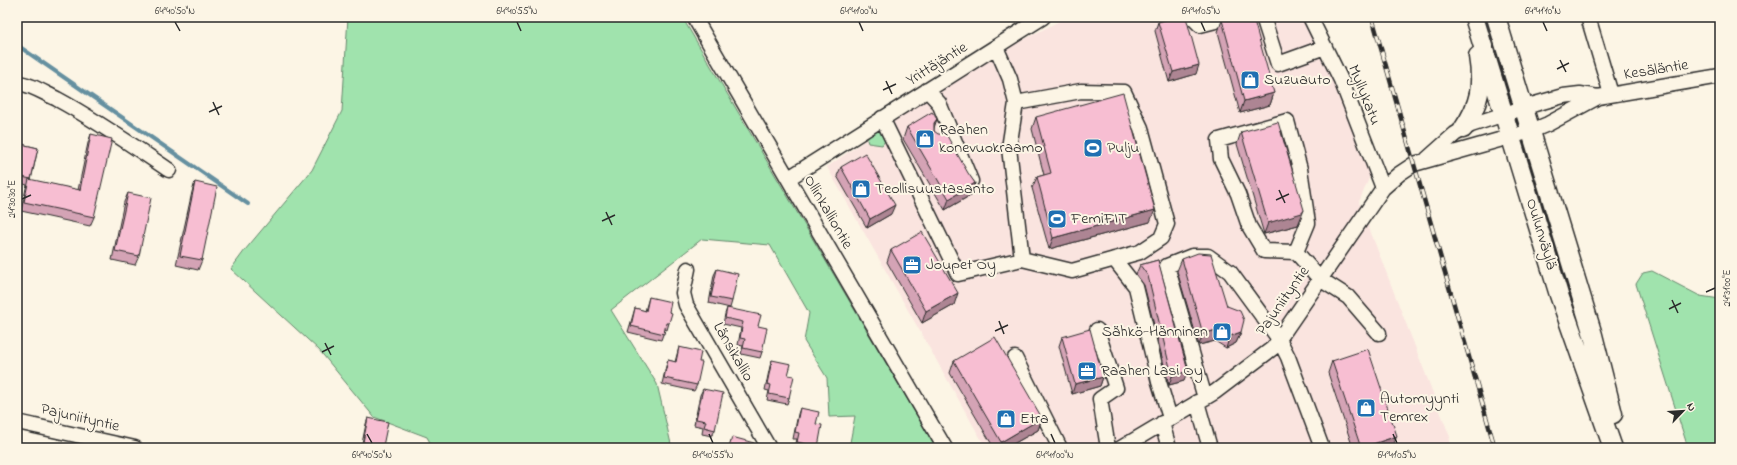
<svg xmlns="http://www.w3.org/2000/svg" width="1737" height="465" viewBox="0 0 1737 465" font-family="'Indie Flower',sans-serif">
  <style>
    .built { fill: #fae4df }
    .green { fill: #a0e3ad; stroke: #66876c }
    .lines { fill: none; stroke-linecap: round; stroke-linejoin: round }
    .stream { stroke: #6590a0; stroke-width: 4 }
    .minor-casing { stroke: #2b2b2b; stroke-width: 17 }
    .major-casing { stroke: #2b2b2b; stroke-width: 21 }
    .minor { stroke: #fcf5e5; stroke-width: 14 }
    .major { stroke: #fcf5e5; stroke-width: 18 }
    .rail-casing { stroke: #2b2b2b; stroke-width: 4.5 }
    .rail { stroke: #fcf5e5; stroke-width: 3; stroke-dasharray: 9; stroke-linecap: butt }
    .wall { fill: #d4a3b5; stroke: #2b2b2b }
    .shaded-wall { fill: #ad8593; stroke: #2b2b2b }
    .building { fill: #f7bed2; stroke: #2b2b2b }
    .ticks { fill: none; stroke: #2b2b2b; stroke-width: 1.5 }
    .labels { text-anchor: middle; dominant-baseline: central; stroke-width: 4; stroke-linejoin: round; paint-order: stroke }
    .street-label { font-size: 16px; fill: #2b2b2b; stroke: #fcf5e5 }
    .poi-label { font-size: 16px; fill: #2b2b2b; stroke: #fcf5e5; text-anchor: start }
    .neatline { fill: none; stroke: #2b2b2b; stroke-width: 1.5 }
    .ticks-label { font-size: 10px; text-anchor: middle; fill: #2b2b2b }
  </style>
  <rect width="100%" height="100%" fill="#fcf5e5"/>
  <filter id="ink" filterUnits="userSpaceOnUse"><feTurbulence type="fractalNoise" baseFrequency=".025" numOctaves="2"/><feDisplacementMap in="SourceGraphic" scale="8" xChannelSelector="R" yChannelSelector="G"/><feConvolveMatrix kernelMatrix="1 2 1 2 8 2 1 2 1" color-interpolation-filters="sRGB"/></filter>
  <g filter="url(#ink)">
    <path class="built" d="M1067 17H1304L1360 134 1373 169 1359 202 1450 437 1448 448H986L827 167 971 67Z"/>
    <path class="green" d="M348 17H682L936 448H849L855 416 829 417 827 378 804 341 809 313 770 245 702 239 611 310 657 384 671 444 677 448H433L427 437 374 417 319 350 231 269 245 250 312 170 342 111Z
      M881 130 886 135 885 141 882 145 868 143 867 140C870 133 873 131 881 130Z
      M1652 271 1700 296 1720 299V448H1688L1636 284 1643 273Z"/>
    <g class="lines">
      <path class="stream" d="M17 45 248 204"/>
      <defs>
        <path id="minor" d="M694 17 945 448
          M1192 17 1200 25 1231 17
          M1263 17 1278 64 1325 47
          M1310 17 1341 80 1383 188
          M1588 17 1611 94
          M996 47 1010 79 1016 103 1081 91 1124 92 1141 128 1167 224 1161 238 1140 252 1072 271 1022 259
          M17 83C31 84 44 93 57 99 96 120 132 145 169 170
          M927 90 939 103 971 181
          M882 118 958 274 1022 259 1009 148 1016 103
          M1427 159 1455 134 1471 125 1535 104 1563 96 1580 94 1598 97
          M789 178 1043 17
          M1296 252 1264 251 1249 226 1238 194 1221 159 1219 140 1287 121 1300 169 1308 223 1296 252 1320 279 1348 297 1379 333
          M1114 259 1136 287 1159 382 1170 418
          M688 269 683 293 686 305 769 448
          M1097 330 1116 388 1100 399 1108 448
          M1015 358 1060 448
          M1205 398 1167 266 1192 256H1208L1230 272 1279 339 1288 357 1322 448
          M1197 402 1210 448
          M17 422 135 448
          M1162 423 1169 448
          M1121 448 1215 392 1273 348 1383 188 1399 174 1414 164 1531 131 1548 124 1598 97 1720 76"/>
        <path id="major" d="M1474 17 1559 295 1613 448
          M1496 17 1593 335 1613 414
          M1463 129C1480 104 1483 86 1478 56"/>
      </defs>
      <use href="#minor" class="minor-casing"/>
      <use href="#major" class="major-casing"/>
      <use href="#minor" class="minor"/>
      <use href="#major" class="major"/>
      <defs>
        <path id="rail" d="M1372 17 1495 448"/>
      </defs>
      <use href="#rail" class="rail-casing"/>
      <use href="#rail" class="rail"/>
    </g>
    <path class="wall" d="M1222 20 1274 93 1270 105 1240 113 1218 32Z
      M1158 22 1196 74 1169 82 1155 31Z
      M1036 117 1150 222 1049 249 1032 188 1037 177 1044 175 1032 129Z
      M907 127H934V131L975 183 971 195 945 210 903 139Z
      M1241 132 1298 225 1264 234 1237 144Z
      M91 134 94 217 90 226 21 211 26 188 27 185 17 182V143L38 148 31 180 78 190 88 143Z
      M841 167 891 214 867 228 837 176Z
      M195 182 202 260 198 270 176 265 192 192Z
      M128 193 139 256 135 265 112 260 124 202Z
      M891 250 954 305 922 323 887 262Z
      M1182 259 1227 306 1241 332 1236 343 1226 348 1215 341 1199 345 1177 271Z
      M1158 260 1184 381 1169 385 1144 285 1136 274 1140 265Z
      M717 269 732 301 730 308 709 303 714 275Z
      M649 297 669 312V323L667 330 665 329 661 340 628 332 633 315 635 308 645 311Z
      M727 308 758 326 762 352 760 358 741 354 743 346 738 345 741 328 723 324 725 314Z
      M1062 337 1103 377 1100 386 1072 394 1059 346Z
      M679 347 699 362 697 385 694 391 662 384 666 366 668 360 675 362Z
      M772 360 788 375 789 398 787 404 767 400 769 391 765 390 770 366Z
      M954 361 1042 418 1038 430 1006 448H994L950 373Z
      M1332 361 1392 448H1353L1328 373Z
      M703 389 715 430 712 436 702 434 703 427 694 425 700 395Z
      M800 408 816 424 818 447 817 448H795L797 439H793L798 414Z
      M368 418 383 446 382 448H361L366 424Z"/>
    <path class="shaded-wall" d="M1199 65 1196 74 1169 82 1173 72Z
      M1274 93 1270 105 1240 113 1244 101Z
      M937 119 933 131 934 123Z
      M975 183 971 195 945 210 949 199Z
      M895 205 891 214 867 228 870 219Z
      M1155 210 1150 222 1049 249 1053 238Z
      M1304 210 1298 225 1264 234 1268 223Z
      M958 293 954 305 922 323 926 311Z
      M1219 329 1215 341 1199 345 1203 334Z
      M1241 332 1236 343 1226 348 1230 336Z
      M1188 371 1184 381 1169 385 1172 376Z
      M1103 377 1100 386 1072 394 1075 384Z
      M1042 418 1038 430 1006 448H999L1001 442Z
      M1397 436 1392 448H1361Z"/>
    <path class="building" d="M1175 17H1186L1199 65 1173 72 1158 22Z
      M1234 17H1253L1274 93 1244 101 1222 20Z
      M1123 93 1155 210 1053 238 1037 177 1051 173 1036 117Z
      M932 112 937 119 934 123V131L938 134H946L968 173 975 183 949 199 907 127Z
      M1278 122 1304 210 1302 213 1268 223 1241 132Z
      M91 134 112 139 94 217 24 202 29 179 80 190Z
      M17 143 38 148 31 179 17 176Z
      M865 153 895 205 870 219 841 167Z
      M195 182 217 187 202 260 180 256Z
      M128 193 151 198 139 256 115 251Z
      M922 232 958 293 926 311 891 250Z
      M1198 253 1211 254 1227 306 1240 311 1244 320 1241 332 1230 336 1219 329 1203 334 1182 259Z
      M1158 260 1188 371 1172 376 1148 276 1140 265Z
      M717 269 738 274 732 301 711 297Z
      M649 297 671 302 669 312 672 313 669 323H666L664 334 631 326 635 308 646 311Z
      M727 308 761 315 758 326 767 328 762 352 743 348 745 339 740 338 743 322 725 318Z
      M1090 329 1103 377 1075 384 1062 337Z
      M995 337 1042 418 1001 442 954 361Z
      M679 347 701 352 699 362H702L697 385 664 378 668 360 676 362Z
      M1368 349 1397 436 1361 448 1332 361Z
      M772 360 791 364 788 375 794 376 789 398 769 394 771 385 767 384Z
      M703 389 723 393 715 430 704 427 706 421 696 419Z
      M800 408 819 412 816 424 822 425 818 447 797 442 799 433 795 432Z
      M368 418 388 422 383 446 363 442Z
      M732 437 754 443 753 448H729Z"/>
  </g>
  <path class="ticks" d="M175 22 180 31M517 22 521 31M859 22 863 31M1201 22 1205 31M1543 22 1547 31M1560 60 1566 72M1557 69 1569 63M886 81 892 94M883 90 896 84M213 102 219 115M209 112 222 106M1279 190 1285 203M22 199 31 195M1276 200 1289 194M606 212 612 225M602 221 615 215M1706 292 1715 288M1672 300 1678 313M1669 309 1681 303M999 321 1004 334M995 331 1008 325M325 343 331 355M322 352 334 346M367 434 372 443M709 434 713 443M1051 434 1055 443M1393 434 1397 443"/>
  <defs>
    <symbol id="shop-square" viewBox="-11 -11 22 22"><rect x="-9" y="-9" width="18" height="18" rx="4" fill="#1f6fb2" stroke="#fcf5e5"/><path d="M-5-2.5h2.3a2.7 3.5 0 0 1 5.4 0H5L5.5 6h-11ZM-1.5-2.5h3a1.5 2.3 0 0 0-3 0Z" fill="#fff"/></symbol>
    <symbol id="stadium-square" viewBox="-11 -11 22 22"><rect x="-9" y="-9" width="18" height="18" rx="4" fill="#1f6fb2" stroke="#fcf5e5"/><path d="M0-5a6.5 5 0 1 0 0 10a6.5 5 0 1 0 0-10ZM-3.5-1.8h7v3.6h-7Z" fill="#fff"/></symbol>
    <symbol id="office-square" viewBox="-11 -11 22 22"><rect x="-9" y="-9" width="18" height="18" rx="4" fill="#1f6fb2" stroke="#fcf5e5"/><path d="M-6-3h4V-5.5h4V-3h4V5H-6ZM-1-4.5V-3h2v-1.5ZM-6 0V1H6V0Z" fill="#fff"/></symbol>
  </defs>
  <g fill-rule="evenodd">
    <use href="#shop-square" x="1239" y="69" width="22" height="22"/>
    <use href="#shop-square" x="914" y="128" width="22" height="22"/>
    <use href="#stadium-square" x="1082" y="137" width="22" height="22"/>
    <use href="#shop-square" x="850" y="178" width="22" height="22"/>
    <use href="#stadium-square" x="1046" y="208" width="22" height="22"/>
    <use href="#office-square" x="901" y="254" width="22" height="22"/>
    <use href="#shop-square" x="1211" y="321" width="22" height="22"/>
    <use href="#office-square" x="1076" y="360" width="22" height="22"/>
    <use href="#shop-square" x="1355" y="397" width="22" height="22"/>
    <use href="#shop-square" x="995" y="408" width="22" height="22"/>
  </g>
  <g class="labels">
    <g class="street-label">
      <text transform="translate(937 64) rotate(-32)">Yrittäjäntie</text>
      <text transform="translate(1656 70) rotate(-9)">Kesäläntie</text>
      <text transform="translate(1364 95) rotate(68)">Myllykatu</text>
      <text transform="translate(828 212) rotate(60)">Ollinkalliontie</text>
      <text transform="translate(1541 234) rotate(73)">Oulunväylä</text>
      <text transform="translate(1283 301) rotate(-55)">Pajuniityntie</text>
      <text transform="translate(733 352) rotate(60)">Länsikallio</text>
      <text transform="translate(80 418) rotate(13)">Pajuniityntie</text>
    </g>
    <g class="poi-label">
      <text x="1264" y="80">Suzuauto</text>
      <text x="939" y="130">Raahen<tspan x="939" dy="18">konevuokraamo</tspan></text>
      <text x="1107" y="148">Pulju</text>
      <text x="875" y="189">Teollisuustasanto</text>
      <text x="1071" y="219">FemiFIT</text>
      <text x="926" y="265">Joupet Oy</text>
      <text x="1208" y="332" text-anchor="end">Sähkö-Hänninen</text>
      <text x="1101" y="371">Raahen Lasi Oy</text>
      <text x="1380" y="399">Automyynti<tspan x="1380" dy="18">Temrex</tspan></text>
      <text x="1020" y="419">Etra</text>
    </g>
  </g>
  <rect width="1737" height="465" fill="none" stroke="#fcf5e5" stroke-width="44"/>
  <g transform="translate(1683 411) rotate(65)" stroke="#fcf5e5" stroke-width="3" paint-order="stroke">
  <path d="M0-3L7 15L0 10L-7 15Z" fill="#2b2b2b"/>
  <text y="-6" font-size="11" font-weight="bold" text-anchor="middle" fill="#2b2b2b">N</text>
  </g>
  <rect x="22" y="22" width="1693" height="421" class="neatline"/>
  <g class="ticks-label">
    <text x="175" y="14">64°40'50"N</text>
    <text x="517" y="14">64°40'55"N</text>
    <text x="859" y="14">64°41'00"N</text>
    <text x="1201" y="14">64°41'05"N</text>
    <text x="1543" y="14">64°41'10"N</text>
    <text transform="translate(11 199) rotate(-90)" y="4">24°30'30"E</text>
    <text transform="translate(1726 288) rotate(-90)" y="4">24°31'00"E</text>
    <text x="372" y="458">64°40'50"N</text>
    <text x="713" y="458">64°40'55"N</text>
    <text x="1055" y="458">64°41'00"N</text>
    <text x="1397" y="458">64°41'05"N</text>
  </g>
</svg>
